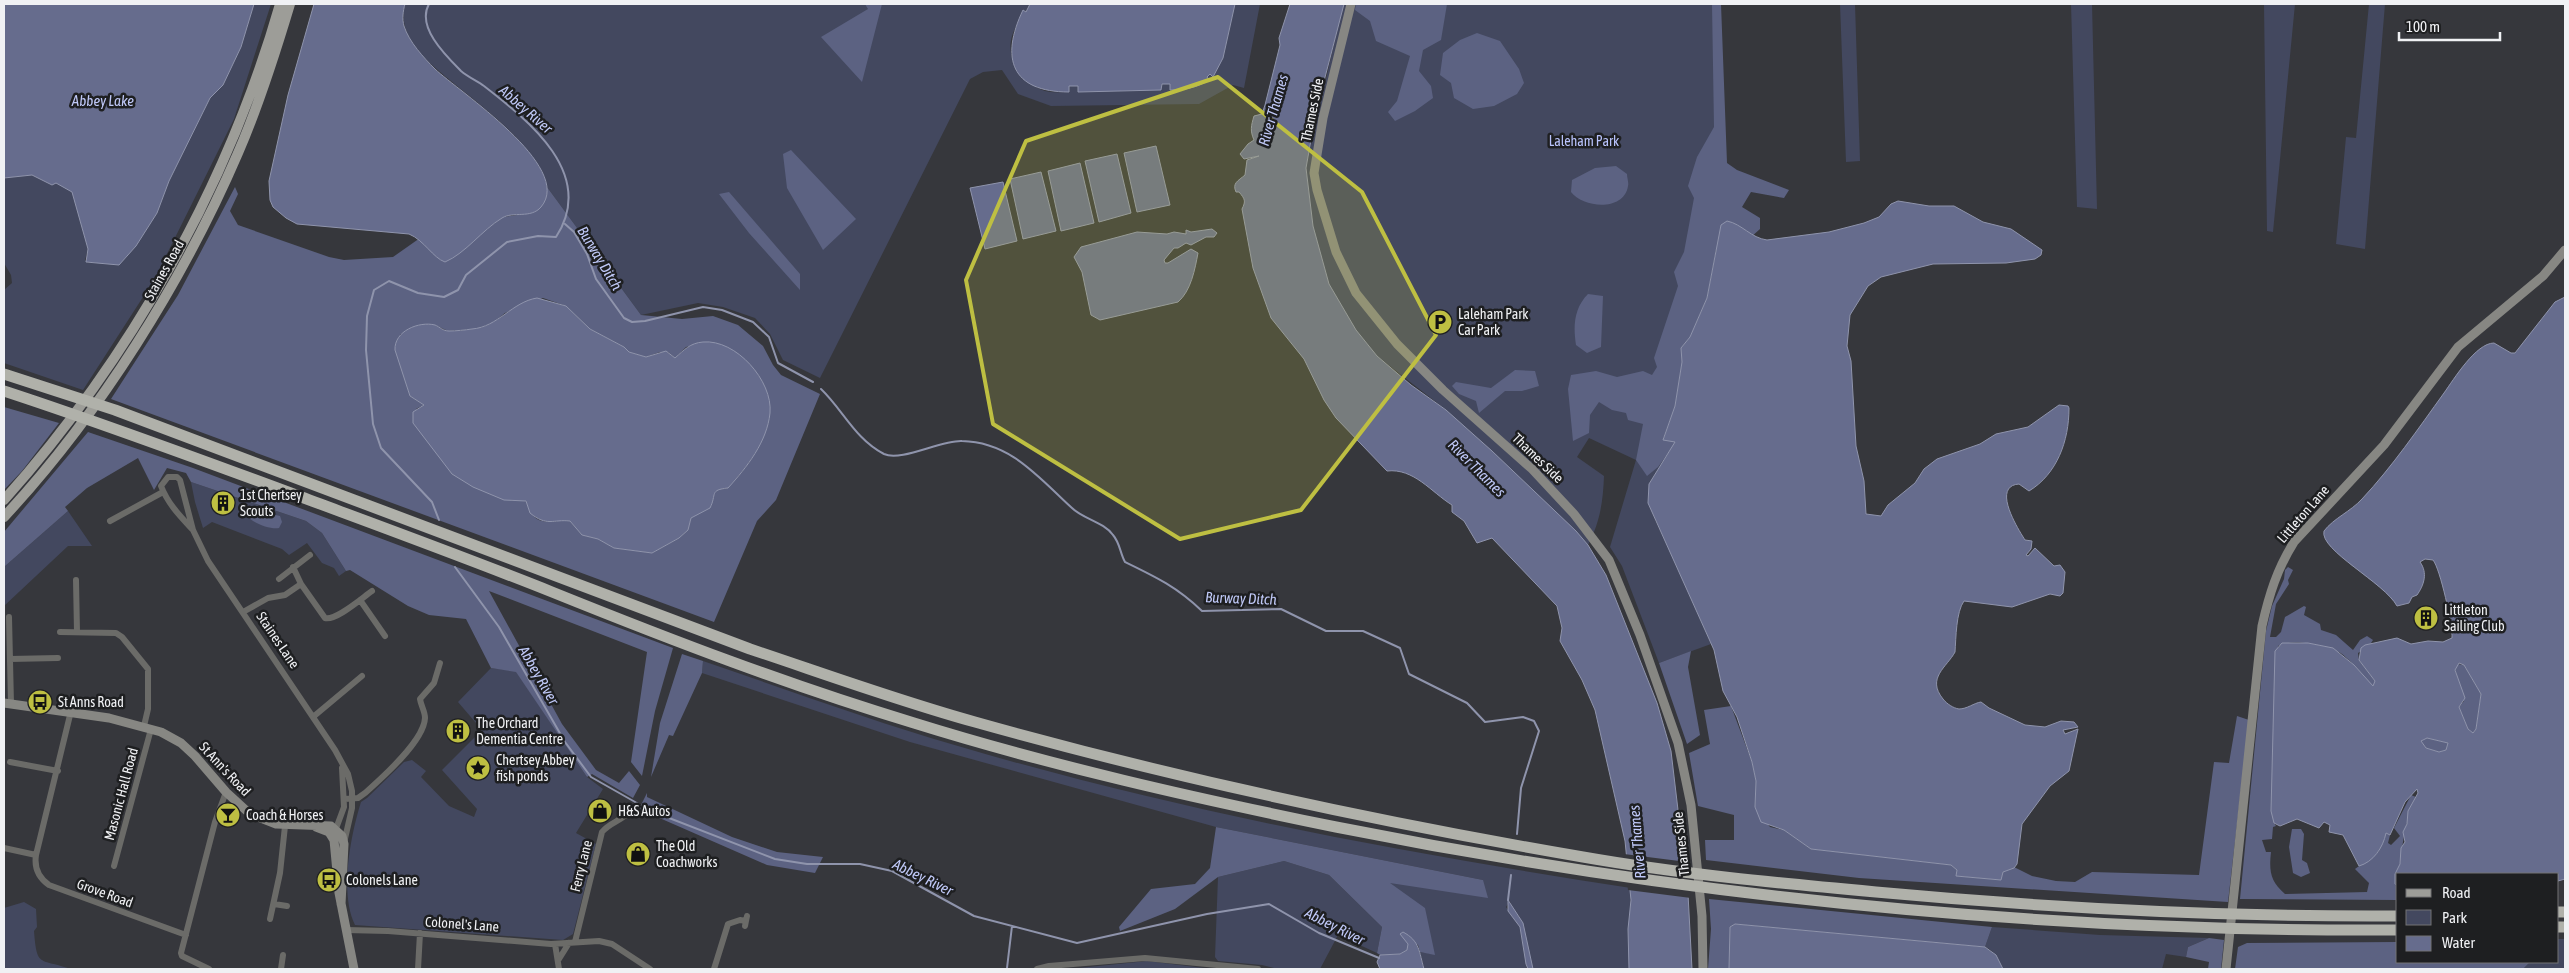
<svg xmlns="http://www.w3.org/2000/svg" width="2569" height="973" viewBox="0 0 2569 973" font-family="'Asap Condensed',sans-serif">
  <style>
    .green { fill: #43485f }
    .forest { fill: #5c6282; fill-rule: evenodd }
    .water { fill: #666c8d; stroke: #8f94ac; fill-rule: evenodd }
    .pier { fill: #36373c }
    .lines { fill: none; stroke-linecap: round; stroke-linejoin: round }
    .stream { stroke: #8f94ac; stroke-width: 2 }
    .street { stroke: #6b6b68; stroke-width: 6 }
    .secondary { stroke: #878783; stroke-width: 9 }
    .primary { stroke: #9d9d98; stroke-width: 10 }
    .highway { stroke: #b0b1aa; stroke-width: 11 }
    .marked { fill: #bebf42; fill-opacity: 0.2; stroke: #bebf42; stroke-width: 4; stroke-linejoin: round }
    .labels { text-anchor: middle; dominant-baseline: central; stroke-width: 5; stroke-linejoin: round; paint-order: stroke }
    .street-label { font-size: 14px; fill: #f0f1f4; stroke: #1e1f21 }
    .park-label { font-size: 14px; fill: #b9c3fc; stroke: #1e1f21 }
    .poi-label { font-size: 14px; fill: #f0f1f4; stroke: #1e1f21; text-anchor: start }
    .water-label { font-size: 15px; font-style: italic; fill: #c0c9f8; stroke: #1e1f21 }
  </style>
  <rect width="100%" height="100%" fill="#36373c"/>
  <path class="green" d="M254 4H271L234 119 154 280 83 390 4 363V290L12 283 11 275 4 263V178L32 175 52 185 55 182 73 192 88 249 85 260 88 263H121L136 246 157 213 169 180 210 98 223 85 241 46Z
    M405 4H1030L1026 12 1024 10C1020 19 1015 27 1012 36 1005 59 1023 84 1045 91 1053 93 1061 92 1069 92V86H1078V92L1161 90 1162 84H1170V90L1193 88 1210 74 1212 76 1223 58 1235 4H1260L1244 88 1233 85 1199 104 1051 106 1018 94 1002 70 983 72 970 79 820 378 783 360 770 334 755 318 723 307 698 303 641 315 547 187 545 181C536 166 527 149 515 136 499 120 481 105 463 91 438 69 395 43 405 4Z
    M1343 4H1716L1722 165 1676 442 1649 484 1655 520 1675 560 1711 644 1659 663 1622 566 1610 547 1636 460 1589 438 1577 457 1604 476C1603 502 1600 522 1588 545L1492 451 1446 410 1377 356 1356 330 1329 284 1313 226 1306 167Z
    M1840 4H1855L1860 161 1846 162Z
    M2071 4H2092L2097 209 2077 207Z
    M2264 4H2295L2273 232 2267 231Z
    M2369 4H2385L2365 249 2336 244 2346 137 2356 138Z
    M191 482 306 521 322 533 346 571 339 576 334 568 322 563 307 543 289 555 282 549 212 522 203 528 195 502Z
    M68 511 92 546H68L4 606V567Z
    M703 661C788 690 872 721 958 746 1178 811 1404 853 1631 888L1629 969H1533L1519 916 1511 908 1510 901 1506 907 1520 927 1527 969H1424L1420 952 1434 954 1388 883 1483 880 1216 827 910 742 702 673Z
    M491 668 516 671 587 777 603 789 576 833 596 844 573 934 563 940 355 925C339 893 351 834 361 802L367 798 404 762 412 760 426 771 421 777 449 806 474 817 477 809 442 770 482 730 458 702Z
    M1284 861 1329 875 1382 927 1377 953 1338 935 1320 969H1278L1262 965 1218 961 1215 957 1218 877Z
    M24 902 36 909 37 927 34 931C37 968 39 958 71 969H4V908Z
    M1992 927 2100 935 2209 938 2188 947 2186 957 2166 954 2162 969H2003C1999 961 1994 950 1985 947Z
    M2558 939H2565V969H2523L2530 962H2558Z
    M1147 961 1212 969H1078L1079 968Z"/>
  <path class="forest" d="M865 4H882L862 82 821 37 868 9Z
    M1356 4H1447L1441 40 1423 50 1419 71 1431 86 1433 98 1415 111 1395 121 1388 112 1397 101 1410 56 1376 41 1370 21 1355 10Z
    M1712 4H1721L1727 163 1737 170 1789 190 1784 198 1751 192 1742 207 1760 218V229L1750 238 1716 250 1707 298 1690 337 1681 348 1682 362 1675 406 1663 439 1676 442 1658 467 1647 476 1636 460 1643 424 1628 420 1626 413 1612 410 1599 402 1590 415 1589 433 1573 441 1568 389 1571 375 1596 371 1617 377 1643 371 1652 375 1657 367 1654 358 1678 286 1674 272 1684 252 1694 198 1688 186 1697 157 1714 127Z
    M1477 33 1500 41 1519 69 1524 83 1517 94 1494 106 1473 109 1454 98 1451 83 1440 75 1443 53 1460 40Z
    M791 150 856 219 823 250 787 188 783 154Z
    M1616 166 1627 174C1627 178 1629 183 1628 186 1624 212 1583 208 1571 192L1572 180 1595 168Z
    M235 187 238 194 230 211 238 225 329 257 344 260 393 257 420 238 445 261 457 255 476 237 502 217 524 214 546 195 547 187 641 315 682 319 713 316 738 325 763 346 773 365 781 375 820 394 776 500 757 521 714 622 111 399 178 295ZM543 298 566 306 590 329 624 347 629 352 646 357 660 352H668L675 358 686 347 709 342C724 352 744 361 757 374 761 378 763 385 765 391 777 427 752 464 726 489L719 488 714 492C711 512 705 508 691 518L688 530 679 538 652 553 614 548 598 539 582 535 570 521C551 519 533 530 528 502L521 500 512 501 416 409 424 405 410 396 404 375 400 335 413 327 435 325 448 331 477 329 493 323 505 313Z
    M729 192 800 274V290L749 233 719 194Z
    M1588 294 1603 296 1601 347 1587 353 1576 345C1573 326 1574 308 1588 294Z
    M1515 370 1535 371 1539 386 1522 391H1505L1479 413 1476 401 1459 394 1452 386 1456 382 1491 388Z
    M4 407 59 423 22 471 4 490Z
    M88 432 193 468 673 648 655 711 642 776 631 762 647 652 489 591 562 724 596 770 619 783 629 771 640 785 633 798 592 774 587 777 516 672 491 668 466 619 429 615 408 606 350 570 346 571 322 533 306 521 191 482 186 473 167 468 154 490 138 458 87 488 65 507 68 511 4 567V532Z
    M248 509 280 516 282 522 279 528C269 530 248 521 244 512Z
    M2288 567 2293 570 2288 580 2289 584 2276 604 2270 637H2276L2281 632 2285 617 2304 606 2306 607 2304 615 2320 624 2321 630 2336 635 2353 650 2360 640 2367 636 2373 640 2369 646 2358 653 2359 660 2375 681V685H2371C2362 674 2353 663 2342 654 2329 645 2292 638 2278 646L2274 823 2276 826 2273 827 2272 839 2262 840 2266 852H2271C2269 871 2270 881 2285 894L2367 892 2369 883 2355 869 2378 852 2386 833 2390 835 2388 843 2391 845 2400 836 2394 828 2411 795 2416 797C2406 819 2403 840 2400 863 2400 868 2395 872 2395 877 2395 885 2398 891 2398 900L2240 899 2266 631 2272 606 2284 579 2285 570Z
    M1691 651 1688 667 1700 735 1687 744 1659 663Z
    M682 654 703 661 702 673 673 736 669 735 651 777 660 723Z
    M2457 664 2464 665 2481 694 2476 729 2473 733 2468 729 2459 707 2464 701 2455 669Z
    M1731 706 1752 762 1756 781 1755 807 1770 827 1784 830 1811 849 1951 865 1957 870 1956 876 2001 880 2003 872 2014 867 2032 876 2056 881 2075 882 2092 872 2199 875 2214 762 2229 763 2237 716 2249 720 2228 902 1859 878 1706 860 1705 840H1734V815L1698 806 1689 753 1710 744 1704 710Z
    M2427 738 2448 743 2446 750 2439 752 2426 748 2420 741Z
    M647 793V797L732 837 777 852 823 857 815 873 767 865 639 809Z
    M1216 827 1483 880 1488 898 1390 883 1425 908 1435 955 1420 952 1418 945 1405 938 1409 946 1407 950 1400 954 1380 955 1377 953 1382 927 1329 875 1284 861 1218 877 1175 909 1120 931 1119 927 1151 889 1195 884 1210 868Z
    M2292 829H2301L2304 834 2302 860 2307 863 2310 873 2301 877 2293 873 2289 847Z
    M1709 899 1992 927 1985 947 1735 924 1730 927 1729 969H1708L1711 929Z
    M2209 938 2224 940 2221 969H2208L2209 962 2186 957 2188 947Z
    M2398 942V962H2530L2523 969H2235L2238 947 2247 943Z"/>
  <path class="water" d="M4 4H254L241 47 223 85 210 98 169 181 157 213 136 246 119 265 86 262 88 249 72 192 56 183 52 185 32 175 4 178Z
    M314 4H405C403 11 402 19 404 26 409 42 424 58 435 69 458 91 575 167 541 207 531 219 513 211 502 218 482 230 466 253 445 262 433 258 424 240 409 234L297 224 286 218 273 207 270 200 269 181 288 95Z
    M1030 4H1235L1223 58 1213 77 1210 74 1207 77 1209 80C1197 88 1184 90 1170 90V84H1162L1161 90 1078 92V86H1069V92C1011 92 1000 58 1023 10L1026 12Z
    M1290 4H1344L1316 112 1306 168 1313 226 1329 284 1356 330 1377 356 1411 385 1446 410 1492 451 1576 531 1588 545 1606 575 1657 703 1671 751 1688 894 1692 969H1629L1628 929 1631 900 1625 841 1595 710 1582 680 1560 641 1562 628 1557 606 1492 538 1477 543 1464 521 1452 512V505C1431 492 1414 468 1387 471L1336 418 1324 400 1304 359 1271 318 1253 268 1242 209C1246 201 1245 199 1239 192H1236C1232 183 1238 181 1245 175L1247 160 1259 156 1244 159 1240 154 1248 144 1254 140C1250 131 1251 126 1254 116L1262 114 1265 105 1280 45 1279 38Z
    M1156 146 1170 205 1137 212 1124 153Z
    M1117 154 1131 213 1099 222 1085 161Z
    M1080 163 1094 223 1061 231 1048 171Z
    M1041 172 1056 231 1023 239 1010 179Z
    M1003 182 1017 241 985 249 970 188Z
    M1898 201 1929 206H1954L1983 222 2011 229 2042 250 2041 255 2035 259 2006 263 1933 264 1881 277 1868 286 1850 315 1847 346 1851 361 1856 446 1864 481 1866 514 1881 516 1888 505 1915 483 1924 469 1937 459 1980 444 1996 434 2028 427 2059 405 2068 406 2069 408C2069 441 2057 474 2029 491L2019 484C1991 486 2018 529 2025 540L2032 541 2031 549 2026 555 2028 556 2035 548 2054 566 2060 565 2065 572 2063 593 2060 596 2050 594 2012 607 1964 601C1956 612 1956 638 1955 652 1947 667 1926 678 1943 699 1947 704 1953 708 1959 709 1967 709 1974 703 1981 702L1989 708 2025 725 2045 727 2061 721 2074 722 2078 727 2063 730 2065 734 2078 729 2069 771 2050 786 2022 824 2017 864 2014 868 2003 872 2001 880 1956 876 1957 870 1951 865 1811 849 1784 830 1761 822 1755 807 1756 781 1752 762 1737 717 1723 691 1714 650 1648 503 1649 484 1675 442 1663 440 1675 406 1682 362 1681 348 1690 337 1707 298 1721 225 1727 221C1742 224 1751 238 1767 240L1829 232 1864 223 1879 217 1891 204Z
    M1212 229 1217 233 1214 237H1206L1191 245 1186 243 1178 248H1174L1164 260 1165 263H1168L1191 249 1198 253C1195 269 1191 291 1178 302L1100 320 1091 315 1082 272 1074 257 1081 247 1137 232 1167 234 1174 232 1186 234V230L1191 232Z
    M2565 297V879L2558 881V874H2398V886L2395 884V874L2400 864 2401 848 2405 842 2403 832 2407 824 2408 811 2418 793 2417 789 2405 802 2390 835 2386 833C2383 848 2373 862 2359 866L2343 835 2329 832 2330 825 2324 822 2319 828 2297 819 2280 826 2274 823 2271 811 2275 651 2282 643H2308L2333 648 2354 665 2373 686 2375 681 2359 660 2361 648 2365 645 2397 638 2411 644 2428 641 2443 642 2452 638C2453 626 2440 568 2433 560L2425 559 2420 562C2428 573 2424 585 2417 595L2412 597 2409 603 2397 606C2385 583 2319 550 2324 531 2334 518 2350 512 2362 499 2392 467 2418 429 2444 393 2454 379 2476 343 2494 343L2511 353H2515L2555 302ZM2459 663 2464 665 2481 694 2476 729 2473 733 2468 729 2459 707 2465 698 2455 670ZM2427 738 2448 743 2446 750 2439 752 2426 748 2421 741Z
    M537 298 566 306 590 329 624 347 629 352 646 357 666 351 675 358C684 350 690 343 703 342 736 339 773 381 770 413 767 442 747 467 728 488 709 490 717 494 710 508L691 518 688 530 679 538 652 553 614 548 598 539 582 535 570 521C553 519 547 527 530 513L526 501 504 500 473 487 452 474 413 423V412L424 405 410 396 395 350C394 331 419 321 435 325 440 327 443 331 449 331 456 331 465 330 472 329 498 327 512 302 537 298Z
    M1508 900 1523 923 1533 969H1528L1526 964 1520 927 1508 911Z
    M1735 924 1985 947 1996 955 2003 969H1729L1730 927Z
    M1403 932C1420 941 1419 952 1424 969H1380L1377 962 1380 955 1400 954 1407 950 1408 944 1400 934Z"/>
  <path class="pier" d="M1624 854 1687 862 1691 898 1628 890Z"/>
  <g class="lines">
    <path class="stream" d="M429 4C416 27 446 56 461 71 468 77 477 81 484 86 529 121 597 174 556 237L538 236 507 242 466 275 458 290 444 297 418 293 389 281 374 290 367 316 366 350 373 424 381 448 432 502 439 520
      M565 224 574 232 587 254 596 279 624 318 632 322 645 321 703 307 722 310 753 322 769 337 778 363 813 382
      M821 389C843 410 855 439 884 454 901 462 941 440 962 441 1011 442 1039 478 1072 508 1083 519 1104 522 1113 535 1120 543 1120 553 1125 562 1156 577 1177 587 1202 611L1281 609 1326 631H1363L1400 648 1409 674 1467 703 1485 722 1523 717 1534 721 1539 731 1521 788 1517 834
      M455 567 499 627 565 742 591 777 651 811 775 859 807 864H860L892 871 974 916 1077 943 1207 914 1269 904 1319 933 1379 958
      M1508 900 1511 875
      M1007 968 1012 926"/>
    <path class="street" d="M110 521 163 492
      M193 530C180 516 168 504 161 486L168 477H177L180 480 193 530 208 561 335 750 348 774 352 791V808L344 843
      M293 567 301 584 325 618C336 621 362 598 372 591
      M279 579 310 555
      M76 580 77 632
      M360 600 385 636
      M243 612 268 598 285 595 301 584
      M9 617 11 704
      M60 632 116 633 122 637 148 669V709L144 726
      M10 659 58 658
      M71 711 36 855C34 868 39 878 49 885L186 935
      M313 717 362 676
      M10 762 58 771
      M345 799 358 798 365 793C382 778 424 741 425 718 425 711 421 706 420 699L434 683 440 663
      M334 834 344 807 342 768
      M4 848 36 855
      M114 866 151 729
      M274 904 287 906
      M270 919 280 873 285 826
      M745 926 747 916
      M346 930 388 931 551 944 599 941 612 944 650 969
      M575 942 602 832C610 822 622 821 631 810
      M555 944 559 969
      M559 959 569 943
      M209 969 182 956 181 953 215 822 226 792
      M281 969 283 955
      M418 969 420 933
      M714 969 728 924 740 920 746 921
      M1037 969 1049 966 1145 958 1258 969"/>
    <path class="secondary" d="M1351 4 1323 118 1314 173 1317 190 1336 252 1356 293 1397 344 1443 390 1532 469 1574 514 1609 560 1640 635 1678 743 1691 805 1702 916 1703 969
      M4 703 109 718 161 732 181 743 195 756 226 792 250 814 276 824 331 826 342 836 344 844 341 904
      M316 827 329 832 334 840 339 893 354 969
      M2226 969 2262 626C2269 595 2277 569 2294 542L2384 445 2458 347 2543 276 2565 250"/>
    <path class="primary" d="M4 500C130 359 228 186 280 4
      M4 517C99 415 183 281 238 153 259 105 275 54 290 4"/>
    <path class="highway" d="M4 374 115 410 750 649C825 674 899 701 975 722 1174 778 1379 822 1583 857 1680 874 1778 883 1876 892 2049 908 2224 917 2398 916
      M4 391C102 423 199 459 296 495 382 527 467 558 552 592 671 640 791 686 914 723 1052 766 1194 798 1336 827 1686 897 2041 932 2398 930
      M2558 912H2565
      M2558 927H2565"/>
  </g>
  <path class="marked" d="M1218 77 1362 192 1436 335 1301 510 1180 539 993 424 966 280 1026 141Z"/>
  <defs>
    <symbol id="parking-disc" viewBox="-11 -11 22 22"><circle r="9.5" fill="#bebf42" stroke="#1e1f21"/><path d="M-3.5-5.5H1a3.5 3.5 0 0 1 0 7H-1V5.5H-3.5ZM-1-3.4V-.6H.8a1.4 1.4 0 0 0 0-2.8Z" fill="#111"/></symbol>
    <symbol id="building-disc" viewBox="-11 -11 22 22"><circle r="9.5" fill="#bebf42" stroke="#1e1f21"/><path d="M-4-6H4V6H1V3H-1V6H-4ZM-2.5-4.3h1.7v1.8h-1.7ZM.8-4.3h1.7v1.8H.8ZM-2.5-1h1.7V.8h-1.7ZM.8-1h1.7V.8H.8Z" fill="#111"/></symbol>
    <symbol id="bus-disc" viewBox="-11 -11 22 22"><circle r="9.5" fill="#bebf42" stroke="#1e1f21"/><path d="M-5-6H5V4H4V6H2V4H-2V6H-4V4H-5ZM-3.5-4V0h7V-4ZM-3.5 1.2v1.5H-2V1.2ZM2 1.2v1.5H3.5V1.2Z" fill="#111"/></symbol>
    <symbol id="sight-disc" viewBox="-11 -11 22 22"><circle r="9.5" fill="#bebf42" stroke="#1e1f21"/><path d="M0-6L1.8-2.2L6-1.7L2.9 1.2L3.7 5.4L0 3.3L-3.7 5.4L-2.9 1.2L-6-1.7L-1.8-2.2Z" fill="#111"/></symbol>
    <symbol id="shop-disc" viewBox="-11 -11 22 22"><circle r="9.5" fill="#bebf42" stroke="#1e1f21"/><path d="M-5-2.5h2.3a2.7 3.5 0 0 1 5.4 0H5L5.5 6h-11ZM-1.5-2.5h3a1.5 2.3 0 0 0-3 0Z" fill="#111"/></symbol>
    <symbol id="bar-disc" viewBox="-11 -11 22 22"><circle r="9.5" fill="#bebf42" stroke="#1e1f21"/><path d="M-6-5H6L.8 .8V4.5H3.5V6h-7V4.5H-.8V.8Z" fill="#111"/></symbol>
  </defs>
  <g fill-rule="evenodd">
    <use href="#parking-disc" x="1426" y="308" width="28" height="28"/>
    <use href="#building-disc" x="209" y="489" width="28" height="28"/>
    <use href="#building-disc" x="2412" y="604" width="28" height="28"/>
    <use href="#bus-disc" x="26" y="688" width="28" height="28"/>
    <use href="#building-disc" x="444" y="717" width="28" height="28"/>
    <use href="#sight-disc" x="464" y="754" width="28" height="28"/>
    <use href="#shop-disc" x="586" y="797" width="28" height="28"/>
    <use href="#bar-disc" x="214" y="801" width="28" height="28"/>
    <use href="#shop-disc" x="624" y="840" width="28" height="28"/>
    <use href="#bus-disc" x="315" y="866" width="28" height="28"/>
  </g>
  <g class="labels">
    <g class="street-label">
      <text transform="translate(1312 110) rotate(-78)">Thames Side</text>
      <text transform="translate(164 270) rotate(-61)">Staines Road</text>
      <text transform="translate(1538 458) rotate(44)">Thames Side</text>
      <text transform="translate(2303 514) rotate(-49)">Littleton Lane</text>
      <text transform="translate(278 640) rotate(56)">Staines Lane</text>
      <text transform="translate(225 769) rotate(47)">St Ann's Road</text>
      <text transform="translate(121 794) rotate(-75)">Masonic Hall Road</text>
      <text transform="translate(1681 844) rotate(-96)">Thames Side</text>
      <text transform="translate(581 866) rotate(-76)">Ferry Lane</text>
      <text transform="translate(105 893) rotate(20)">Grove Road</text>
      <text transform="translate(462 924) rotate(4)">Colonel's Lane</text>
    </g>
    <g class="park-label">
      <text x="1584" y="141">Laleham Park</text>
    </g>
    <g class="poi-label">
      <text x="1458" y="314">Laleham Park<tspan x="1458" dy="16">Car Park</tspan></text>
      <text x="240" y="495">1st Chertsey<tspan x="240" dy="16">Scouts</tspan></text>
      <text x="2444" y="610">Littleton<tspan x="2444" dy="16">Sailing Club</tspan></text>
      <text x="58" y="702">St Anns Road</text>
      <text x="476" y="723">The Orchard<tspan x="476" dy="16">Dementia Centre</tspan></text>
      <text x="496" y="760">Chertsey Abbey<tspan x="496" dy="16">fish ponds</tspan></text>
      <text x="618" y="811">H&amp;S Autos</text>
      <text x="246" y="815">Coach &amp; Horses</text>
      <text x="656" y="846">The Old<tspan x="656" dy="16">Coachworks</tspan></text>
      <text x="346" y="880">Colonels Lane</text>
    </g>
    <g class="water-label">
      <text x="103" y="100">Abbey Lake</text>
      <text transform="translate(526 109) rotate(41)">Abbey River</text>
      <text transform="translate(1273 110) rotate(-74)">River Thames</text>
      <text transform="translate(600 258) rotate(59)">Burway Ditch</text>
      <text transform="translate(1477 468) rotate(45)">River Thames</text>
      <text transform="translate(1241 598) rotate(2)">Burway Ditch</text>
      <text transform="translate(539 675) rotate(60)">Abbey River</text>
      <text transform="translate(1637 842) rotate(-95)">River Thames</text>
      <text transform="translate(923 877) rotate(26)">Abbey River</text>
      <text transform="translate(1335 926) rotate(27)">Abbey River</text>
    </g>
  </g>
  <rect width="2569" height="973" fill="none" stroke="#f0f1f4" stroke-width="10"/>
  <rect x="2396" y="873" width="162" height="90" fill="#1e1f21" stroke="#727375"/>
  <rect x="2406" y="889" width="25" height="8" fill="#9d9d98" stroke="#727375"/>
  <text x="2442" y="898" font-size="15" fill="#f0f1f4">Road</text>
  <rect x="2406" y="910" width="25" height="15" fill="#43485f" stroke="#727375"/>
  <text x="2442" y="923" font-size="15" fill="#f0f1f4">Park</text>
  <rect x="2406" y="936" width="25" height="15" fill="#666c8d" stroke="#727375"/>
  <text x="2442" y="948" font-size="15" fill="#f0f1f4">Water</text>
  <path d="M2399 32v8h101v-8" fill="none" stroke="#f0f1f4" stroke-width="2.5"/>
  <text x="2406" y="32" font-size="15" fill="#f0f1f4" stroke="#1e1f21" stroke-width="4" paint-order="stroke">100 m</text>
</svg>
